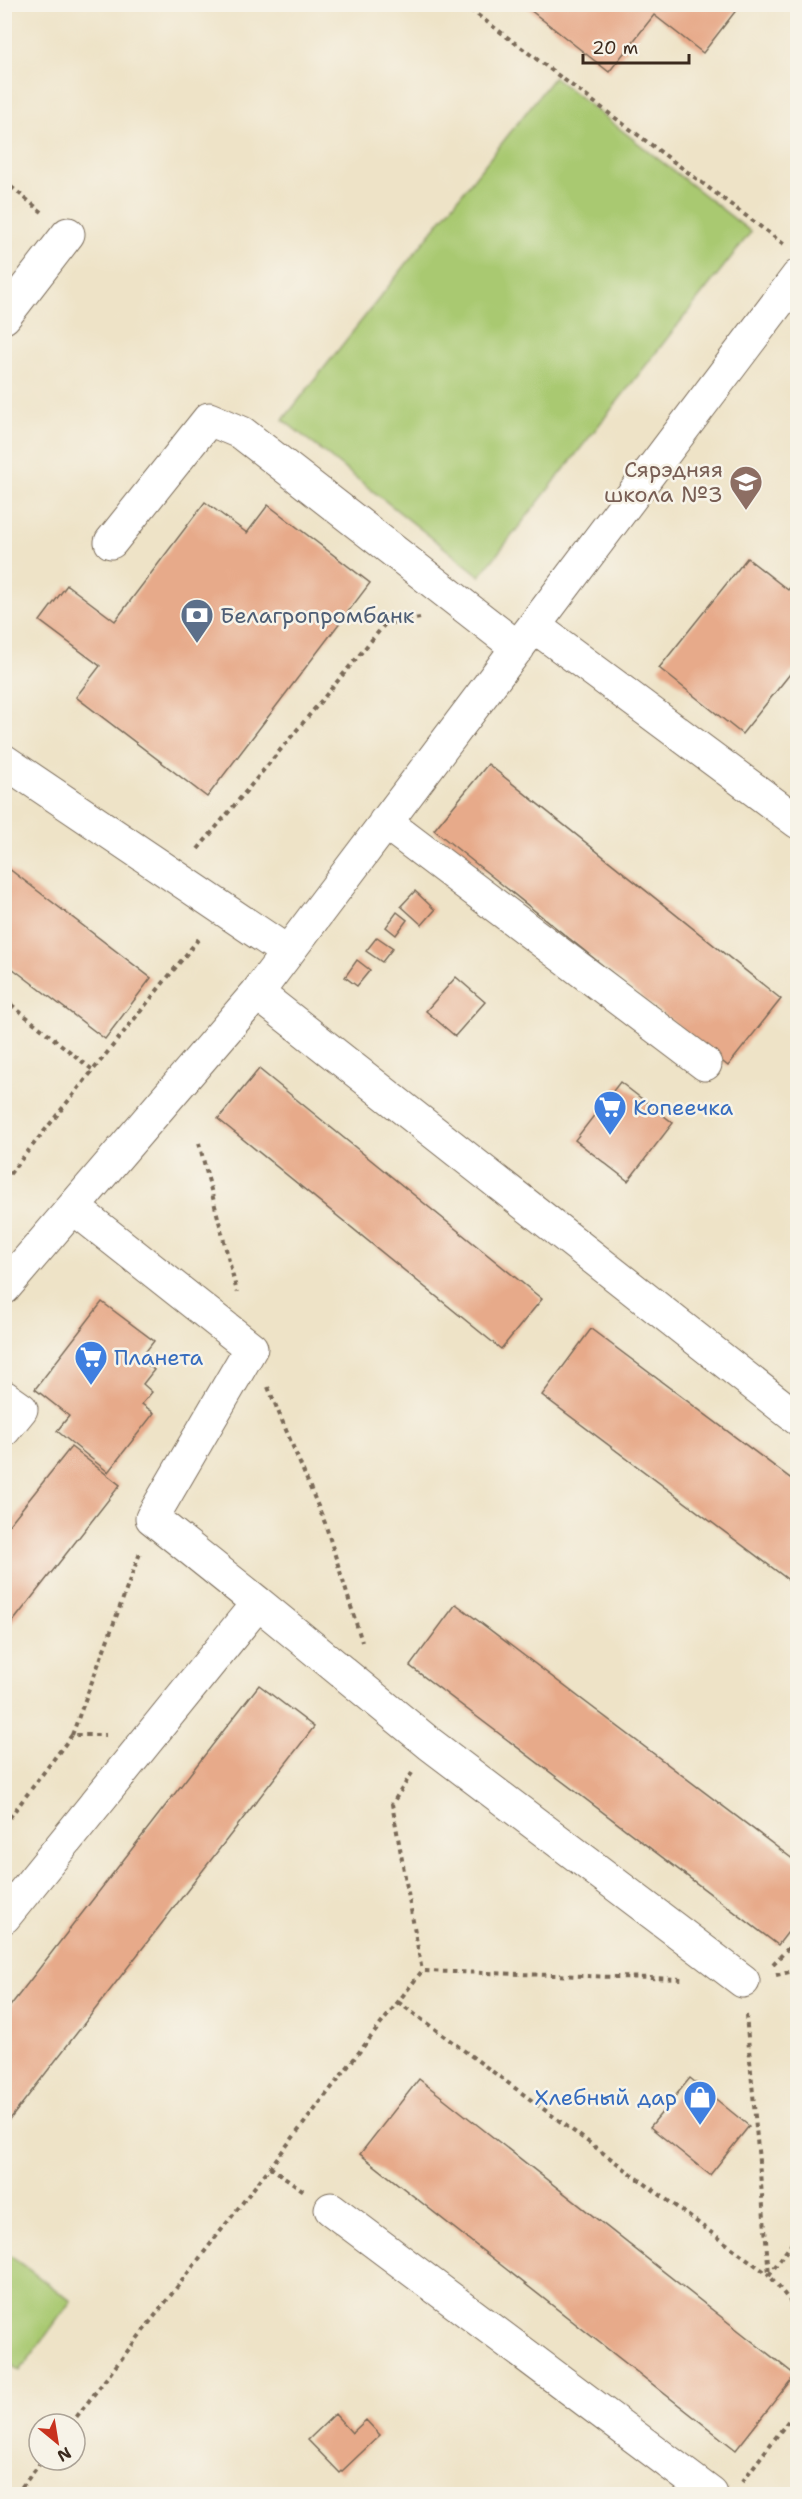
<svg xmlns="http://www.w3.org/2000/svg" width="802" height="2499" viewBox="0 0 802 2499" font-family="'Shantell Sans',sans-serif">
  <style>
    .green { fill: #a9c971; stroke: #727a48; stroke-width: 1.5 }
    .building { fill: #e7aa8a }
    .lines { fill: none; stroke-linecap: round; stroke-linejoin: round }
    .minor-casing { stroke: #7a6b59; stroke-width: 35 }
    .path { stroke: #7a6b59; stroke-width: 4; stroke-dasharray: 4.5 4.5; stroke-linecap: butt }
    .minor { stroke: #fff; stroke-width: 33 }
    .labels { text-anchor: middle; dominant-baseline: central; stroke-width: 5; stroke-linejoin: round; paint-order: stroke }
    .education-label { font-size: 22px; fill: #785e54; stroke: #f7f3e8; text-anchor: end }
    .service-label { font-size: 22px; fill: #4e5e75; stroke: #f7f3e8; text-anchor: start }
    .shop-label { font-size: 22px; fill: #366cbe; stroke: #f7f3e8; text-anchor: start }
  </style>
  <rect width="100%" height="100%" fill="#f7f3e8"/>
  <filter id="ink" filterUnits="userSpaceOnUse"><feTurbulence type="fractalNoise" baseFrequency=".0167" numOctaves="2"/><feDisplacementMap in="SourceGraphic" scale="12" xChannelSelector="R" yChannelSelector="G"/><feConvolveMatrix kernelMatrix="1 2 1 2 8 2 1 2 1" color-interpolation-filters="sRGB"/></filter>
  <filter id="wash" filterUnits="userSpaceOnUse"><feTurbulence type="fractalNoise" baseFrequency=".008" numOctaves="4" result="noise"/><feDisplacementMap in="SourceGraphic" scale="24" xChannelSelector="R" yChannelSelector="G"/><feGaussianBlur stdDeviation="1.35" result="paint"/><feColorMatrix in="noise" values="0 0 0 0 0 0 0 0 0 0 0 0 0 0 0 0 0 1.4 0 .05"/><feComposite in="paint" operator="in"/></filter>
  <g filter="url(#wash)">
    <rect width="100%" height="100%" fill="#eee3c7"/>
    <path class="green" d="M554 77 751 232 480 576 283 420Z
      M5 2252 71 2301 20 2371 5 2359Z"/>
    <g id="blocks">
      <path class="building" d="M527 4H741L703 53 654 15 609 72 525 6Z
        M205 502 247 533 268 505 370 583 207 797 76 697 100 666 40 621 67 585 115 621Z
        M747 558 788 590 798 578V664L742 734 659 668Z
        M488 764 781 999 728 1066 434 830Z
        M4 865 151 978 105 1039 4 962Z
        M415 891 435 910 422 925 401 906Z
        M397 912 407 920 396 935 386 927Z
        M377 937 393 948 382 962 366 951Z
        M357 960 370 970 357 986 345 977Z
        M456 977 485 1002 455 1036 426 1011Z
        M259 1069 542 1299 501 1349 218 1119Z
        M620 1082 673 1123 628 1181 575 1140Z
        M102 1302 154 1341 140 1359 154 1370 143 1384 152 1392 142 1404 154 1413 108 1472 57 1431 69 1416 35 1389Z
        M591 1329 798 1484V1587L542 1395Z
        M71 1447 120 1485 4 1633V1531Z
        M456 1604 798 1863V1919L778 1945 410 1666Z
        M259 1685 314 1727 4 2127V2014Z
        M690 2078 749 2126 710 2175 650 2127Z
        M419 2079 795 2375 736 2450 360 2154Z
        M335 2414 352 2433 366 2420 380 2435 340 2473 308 2440Z"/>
    </g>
  </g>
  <g filter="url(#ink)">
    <use href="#blocks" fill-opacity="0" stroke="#7a6b59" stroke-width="1.5"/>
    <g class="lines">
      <defs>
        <path id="minor" d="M4 317 68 234
          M111 542 209 419 242 433 518 648
          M534 626 798 822
          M4 761 287 952
          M385 822 705 1064
          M257 993 798 1419
          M74 1208 251 1348 152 1518 258 1603
          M4 1288 257 993 798 276
          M4 1397 21 1409 4 1430
          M4 1917 258 1603 430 1744 743 1981
          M331 2209 711 2494"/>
      </defs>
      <use href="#minor" class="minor-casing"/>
      <path class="path" d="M463 4 785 245
        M4 181 42 212
        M198 849 385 624 420 618
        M4 999 94 1071
        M199 1143 237 1292
        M4 1181 201 936
        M268 1387 325 1523 362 1642
        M72 1735 140 1553
        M412 1773 392 1804 422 1971
        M4 1825 72 1735H106
        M773 1964 798 1938
        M776 1975 798 1970
        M398 2002 769 2275
        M746 2015 769 2274
        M270 2167 304 2191
        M798 2235 769 2275 798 2311
        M71 2424 422 1971 682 1979
        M742 2482 798 2408
        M16 2494 43 2460"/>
      <use href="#minor" class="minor"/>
    </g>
  </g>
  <defs>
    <symbol id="school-pin" viewBox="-11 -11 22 30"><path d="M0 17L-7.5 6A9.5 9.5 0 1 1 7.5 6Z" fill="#8d6e63" stroke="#f7f3e8"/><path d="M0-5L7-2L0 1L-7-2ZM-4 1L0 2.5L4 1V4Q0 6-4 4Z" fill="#fff"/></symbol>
    <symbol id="bank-pin" viewBox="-11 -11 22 30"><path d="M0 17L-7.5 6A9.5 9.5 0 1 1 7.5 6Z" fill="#5c6f8a" stroke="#f7f3e8"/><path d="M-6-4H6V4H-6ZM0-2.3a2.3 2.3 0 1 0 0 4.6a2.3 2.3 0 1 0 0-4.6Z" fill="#fff"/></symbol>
    <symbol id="supermarket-pin" viewBox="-11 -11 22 30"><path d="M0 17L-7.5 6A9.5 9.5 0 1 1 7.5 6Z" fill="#3f7fe0" stroke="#f7f3e8"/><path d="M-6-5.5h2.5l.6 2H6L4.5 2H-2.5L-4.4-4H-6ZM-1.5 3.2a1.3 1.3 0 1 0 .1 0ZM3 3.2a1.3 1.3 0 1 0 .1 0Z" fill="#fff"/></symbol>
    <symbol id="shop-pin" viewBox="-11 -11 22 30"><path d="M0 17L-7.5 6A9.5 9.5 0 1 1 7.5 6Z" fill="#3f7fe0" stroke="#f7f3e8"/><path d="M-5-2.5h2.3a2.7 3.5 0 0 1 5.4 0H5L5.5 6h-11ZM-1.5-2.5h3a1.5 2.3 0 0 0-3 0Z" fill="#fff"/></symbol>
  </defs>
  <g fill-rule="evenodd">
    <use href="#school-pin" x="727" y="463" width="38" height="52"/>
    <use href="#bank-pin" x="178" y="596" width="38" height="52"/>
    <use href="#supermarket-pin" x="591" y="1088" width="38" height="52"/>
    <use href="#supermarket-pin" x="72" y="1338" width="38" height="52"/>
    <use href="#shop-pin" x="681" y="2078" width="38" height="52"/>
  </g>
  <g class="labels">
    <g class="education-label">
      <text x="723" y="469">Сярэдняя<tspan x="723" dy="25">школа №3</tspan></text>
    </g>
    <g class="service-label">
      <text x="220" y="615">Белагропромбанк</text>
    </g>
    <g class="shop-label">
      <text x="633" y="1107">Копеечка</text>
      <text x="114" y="1357">Планета</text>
      <text x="677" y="2097" text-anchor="end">Хлебный дар</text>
    </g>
  </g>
  <rect width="802" height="2499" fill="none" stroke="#f7f3e8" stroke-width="24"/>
  <g transform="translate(57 2442) rotate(150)"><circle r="28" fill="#f7f3e8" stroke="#aca397" stroke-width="1.5"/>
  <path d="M0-4.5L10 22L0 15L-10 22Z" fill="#c8321e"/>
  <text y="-9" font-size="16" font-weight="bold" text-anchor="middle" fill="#3b2a1e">N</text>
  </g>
  <path d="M583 54v9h106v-9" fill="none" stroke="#3b2a1e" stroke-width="3"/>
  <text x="592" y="54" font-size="18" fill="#3b2a1e" stroke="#f7f3e8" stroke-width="4.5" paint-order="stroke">20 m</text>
</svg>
